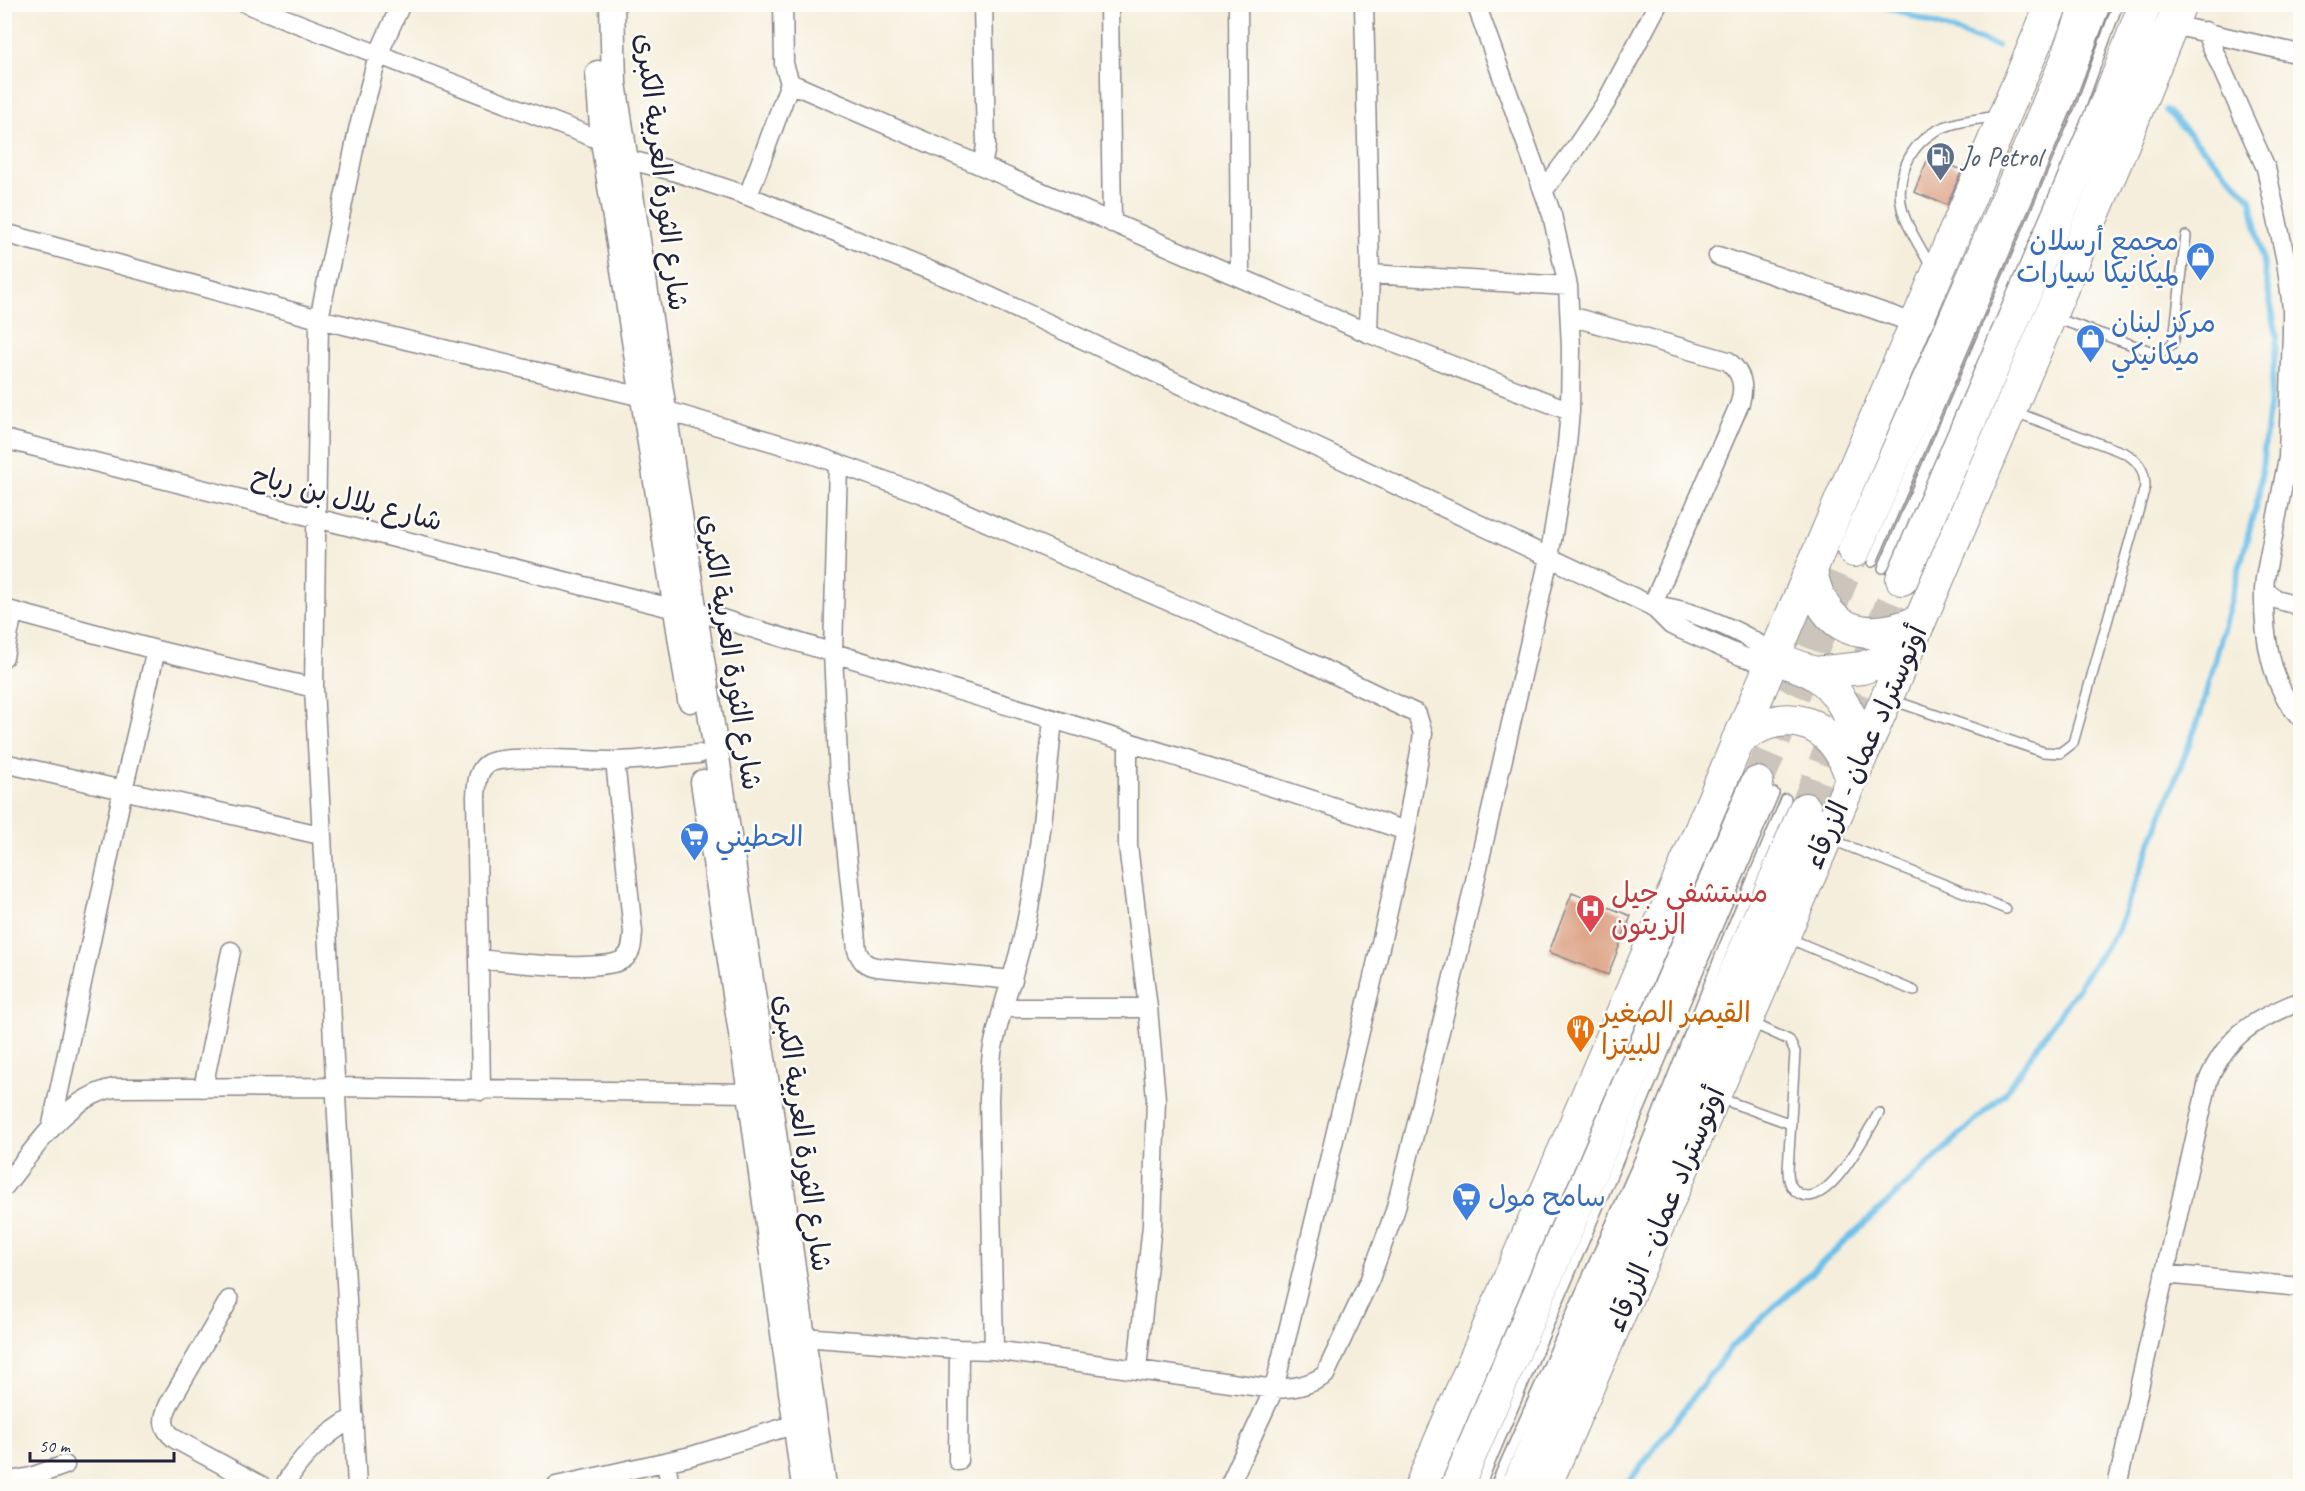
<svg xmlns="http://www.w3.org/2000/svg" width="2305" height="1491" viewBox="0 0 2305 1491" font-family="Caveat,'Playpen Sans Arabic',sans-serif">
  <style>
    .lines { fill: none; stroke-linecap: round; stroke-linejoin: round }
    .stream { stroke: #6dbfe9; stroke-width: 6 }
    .building { fill: #da9c7e }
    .highway-tunnel { stroke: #cbc5bc; stroke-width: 32; stroke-dasharray: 32 16; stroke-linecap: butt }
    .lane-casing { stroke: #8c888c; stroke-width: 12 }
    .street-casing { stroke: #8c888c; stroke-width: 21 }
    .secondary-casing { stroke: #8c888c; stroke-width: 27 }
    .highway-casing { stroke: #8c888c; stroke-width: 34 }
    .lane { stroke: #fff; stroke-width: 9 }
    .street { stroke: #fff; stroke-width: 18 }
    .secondary { stroke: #fff; stroke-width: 24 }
    .highway { stroke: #fff; stroke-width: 32 }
    .labels { text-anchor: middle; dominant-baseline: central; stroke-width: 5; stroke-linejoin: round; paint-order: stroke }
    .service-label { font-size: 28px; fill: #4e5e75; stroke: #fdfcf7; text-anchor: start }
    .street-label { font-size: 28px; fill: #22223b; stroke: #fdfcf7 }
    .shop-label { font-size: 28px; fill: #366cbe; stroke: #fdfcf7; text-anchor: start }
    .health-label { font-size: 28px; fill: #be3a42; stroke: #fdfcf7; text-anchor: start }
    .food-label { font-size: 28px; fill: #c56008; stroke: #fdfcf7; text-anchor: start }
  </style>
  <rect width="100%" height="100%" fill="#fdfcf7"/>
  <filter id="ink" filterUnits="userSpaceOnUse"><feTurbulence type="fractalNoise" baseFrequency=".0167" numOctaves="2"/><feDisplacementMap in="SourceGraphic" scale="12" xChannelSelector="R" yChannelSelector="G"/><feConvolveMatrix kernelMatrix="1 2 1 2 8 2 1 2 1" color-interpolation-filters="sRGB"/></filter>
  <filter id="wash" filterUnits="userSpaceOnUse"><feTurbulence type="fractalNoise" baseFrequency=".008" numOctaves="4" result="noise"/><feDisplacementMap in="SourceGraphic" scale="24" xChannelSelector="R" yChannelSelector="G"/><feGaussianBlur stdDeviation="1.35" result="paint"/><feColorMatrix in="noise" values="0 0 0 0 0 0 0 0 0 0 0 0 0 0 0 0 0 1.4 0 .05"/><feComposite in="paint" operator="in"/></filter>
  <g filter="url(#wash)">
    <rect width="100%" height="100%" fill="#f5eedc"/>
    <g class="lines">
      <path class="stream" d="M1878 4 1997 46
        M1626 1486 1731 1347 2004 1094 2117 931 2200 716 2259 494 2277 337 2251 199 2166 110"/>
    </g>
    <g id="blocks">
      <path class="building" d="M1929 156 1962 170 1947 205 1914 192Z
        M1572 893 1631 916 1608 975 1549 952Z"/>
    </g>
  </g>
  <g filter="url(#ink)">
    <use href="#blocks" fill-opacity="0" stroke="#8c888c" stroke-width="1.5"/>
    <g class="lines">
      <path class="highway-tunnel" d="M1757 783 1854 551
        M1805 809 1902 579"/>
      <defs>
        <path id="lane" d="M1932 268C1923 252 1912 235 1905 218 1893 187 1905 149 1934 132 1952 121 1976 120 1997 116
          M2055 318 2150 351C2162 354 2169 351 2174 340L2186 236
          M1872 562 2067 108 2106 4
          M1883 568 2080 109 2118 4
          M1892 700 2043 752 2060 753 2073 743 2145 487C2145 471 2139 461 2125 453L2015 412
          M1830 839 2006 909
          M1788 938 1914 991
          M1752 1023 1789 1040 1795 1052 1788 1170C1788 1180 1790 1189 1800 1194 1829 1209 1866 1133 1879 1113
          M1719 1098 1791 1124
          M1480 1486 1774 793
          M1495 1486 1641 1156 1723 949 1786 799"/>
        <path id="street" d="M247 4 603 141
          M1109 4 1112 223
          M1238 4 1240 277
          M1364 4 1370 274 1368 333
          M2173 25 2300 54
          M2205 31 2266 168 2286 261 2292 308V331H2300
          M790 83 1368 333 1570 411
          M626 159 673 171 748 196 963 284 1303 441 1652 606C1681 605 1757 635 1774 658L1757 661 1741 656 1671 625 1652 606
          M982 166 986 146 983 4
          M1544 190 1574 150 1605 104 1658 4
          M748 196 790 83 784 64 783 4
          M4 233 319 319 642 397
          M1718 256 1917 324
          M1370 274 1568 286
          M1570 316 1728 361C1742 373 1745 385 1740 403L1652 606
          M2292 331 2288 458 2265 578 2264 590 2276 599 2300 606
          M664 410 806 452 922 494 1315 665 1417 714 1423 734 1406 831 1376 965 1274 1389 1229 1486
          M4 439 675 609
          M838 463 833 653 839 779 857 950C861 961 865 965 876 967L1013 980
          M2264 590C2263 632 2270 686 2300 717
          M4 609 156 650 314 688
          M693 610C931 684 1170 751 1406 831
          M4 657 13 612
          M1128 741V846L1148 1008 1156 1099 1152 1225 1137 1369
          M615 761 633 932C632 941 633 951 625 958 608 974 505 962 479 959L476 796C477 784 477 769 489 763 506 754 588 761 612 761 641 761 670 756 699 754
          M4 763 320 835
          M479 959 481 1091
          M1004 1008H1148
          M203 1088 231 951
          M51 1129 123 790 156 650
          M4 1187C34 1150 65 1098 114 1088L336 1087 750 1093 762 1096
          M2164 1274 2300 1287
          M229 1300 169 1404C162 1419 161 1428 175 1439L262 1486
          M803 1337 959 1349 994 1350 1274 1389C1294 1388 1308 1386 1325 1375L1370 1279 1395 1211 1446 1007 1549 558 1566 455 1570 411 1571 348 1568 286 1552 215 1476 4
          M994 1350 989 1099C990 1084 990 1068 992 1053 999 1013 1015 974 1024 933 1039 863 1046 791 1053 719
          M958 1461 959 1349
          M666 1462 670 1486
          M4 1482 31 1477 65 1465
          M284 1486C301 1455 325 1435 354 1417
          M357 1486 314 688 319 319 358 130 378 55 401 4
          M556 1486 691 1456 796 1424
          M2117 1486 2208 1081C2229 1032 2254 1021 2300 1001"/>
        <path id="secondary" d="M612 4 614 83 769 1098 824 1486
          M598 73 603 141 690 700
          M703 782 750 1093 804 1486"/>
        <path id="highway" d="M1854 551 2038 128 2067 59 2087 4
          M1811 571C1823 633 1865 644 1920 621
          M1902 579 2117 78 2145 4
          M1774 658C1787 663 1801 666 1813 673 1838 686 1855 724 1865 749
          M1815 673 1862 668 1906 653
          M1737 741C1785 703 1833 719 1851 777
          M1421 1486 2052 4
          M1457 1486 1757 783
          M1518 1486 1805 809
          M1545 1486 1920 621 2117 159 2180 4"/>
      </defs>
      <use href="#lane" class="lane-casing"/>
      <use href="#street" class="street-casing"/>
      <use href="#secondary" class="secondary-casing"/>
      <use href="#highway" class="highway-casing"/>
      <use href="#lane" class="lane"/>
      <use href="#street" class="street"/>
      <use href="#secondary" class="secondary"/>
      <use href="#highway" class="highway"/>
    </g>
  </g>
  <defs>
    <symbol id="fuel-pin" viewBox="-11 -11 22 30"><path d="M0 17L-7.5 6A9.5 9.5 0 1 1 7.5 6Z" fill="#5c6f8a" stroke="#fdfcf7"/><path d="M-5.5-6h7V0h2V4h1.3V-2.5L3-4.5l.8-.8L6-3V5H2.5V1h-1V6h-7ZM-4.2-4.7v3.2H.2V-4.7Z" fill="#fff"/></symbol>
    <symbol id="shop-pin" viewBox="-11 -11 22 30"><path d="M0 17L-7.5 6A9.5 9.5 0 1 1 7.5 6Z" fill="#3f7fe0" stroke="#fdfcf7"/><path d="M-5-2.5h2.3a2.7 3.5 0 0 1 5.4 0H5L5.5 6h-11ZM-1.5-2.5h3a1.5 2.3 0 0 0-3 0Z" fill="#fff"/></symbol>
    <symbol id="supermarket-pin" viewBox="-11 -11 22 30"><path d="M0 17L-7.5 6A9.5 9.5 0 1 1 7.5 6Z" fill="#3f7fe0" stroke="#fdfcf7"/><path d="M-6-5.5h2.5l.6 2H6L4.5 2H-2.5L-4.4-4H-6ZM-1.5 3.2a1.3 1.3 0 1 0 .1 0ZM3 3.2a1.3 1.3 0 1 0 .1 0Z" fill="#fff"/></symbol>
    <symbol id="hospital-pin" viewBox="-11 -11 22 30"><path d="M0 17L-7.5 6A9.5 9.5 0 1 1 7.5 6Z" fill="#e0444e" stroke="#fdfcf7"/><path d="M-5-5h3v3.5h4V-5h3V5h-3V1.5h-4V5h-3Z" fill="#fff"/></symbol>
    <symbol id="restaurant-pin" viewBox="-11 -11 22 30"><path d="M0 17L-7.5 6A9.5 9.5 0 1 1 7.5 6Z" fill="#e8710a" stroke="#fdfcf7"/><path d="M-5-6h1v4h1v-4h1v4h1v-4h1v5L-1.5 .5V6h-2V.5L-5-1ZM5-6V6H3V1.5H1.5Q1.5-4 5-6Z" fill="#fff"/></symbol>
  </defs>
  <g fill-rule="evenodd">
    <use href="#fuel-pin" x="1924" y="140" width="33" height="45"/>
    <use href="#shop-pin" x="2184" y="240" width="33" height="45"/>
    <use href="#shop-pin" x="2074" y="322" width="33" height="45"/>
    <use href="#supermarket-pin" x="678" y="820" width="33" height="45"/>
    <use href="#hospital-pin" x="1574" y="892" width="33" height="45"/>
    <use href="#restaurant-pin" x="1564" y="1012" width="33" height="45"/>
    <use href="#supermarket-pin" x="1450" y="1180" width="33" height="45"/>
  </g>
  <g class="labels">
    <g class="service-label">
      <text x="1961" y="156">Jo Petrol</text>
    </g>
    <g class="street-label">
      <text transform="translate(662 172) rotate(83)">شارع الثورة العربية الكبرى</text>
      <text transform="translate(347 498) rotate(14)">شارع بلال بن رباح</text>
      <text transform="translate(731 652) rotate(81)">شارع الثورة العربية الكبرى</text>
      <text transform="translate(1865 747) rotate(-66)">أوتوستراد عمان - الزرقاء</text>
      <text transform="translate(803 1133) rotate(82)">شارع الثورة العربية الكبرى</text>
      <text transform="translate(1665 1209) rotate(-67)">أوتوستراد عمان - الزرقاء</text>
    </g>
    <g class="shop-label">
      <text x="2179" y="240" text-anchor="end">مجمع أرسلان<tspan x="2179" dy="32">لميكانيكا سيارات</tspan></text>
      <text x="2111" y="322">مركز لبنان<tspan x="2111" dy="32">ميكانيكي</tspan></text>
      <text x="715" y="836">الحطيني</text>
      <text x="1488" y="1196">سامح مول</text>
    </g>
    <g class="health-label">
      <text x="1611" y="892">مستشفى جيل<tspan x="1611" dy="32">الزيتون</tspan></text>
    </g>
    <g class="food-label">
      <text x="1601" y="1012">القيصر الصغير<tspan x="1601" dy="32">للبيتزا</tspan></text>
    </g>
  </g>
  <rect width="2305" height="1491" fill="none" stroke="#fdfcf7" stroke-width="24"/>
  <path d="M30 1452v9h144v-9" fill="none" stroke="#22223b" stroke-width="3"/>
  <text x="39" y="1452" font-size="18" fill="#22223b" stroke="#fdfcf7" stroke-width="4.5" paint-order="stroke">50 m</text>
</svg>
